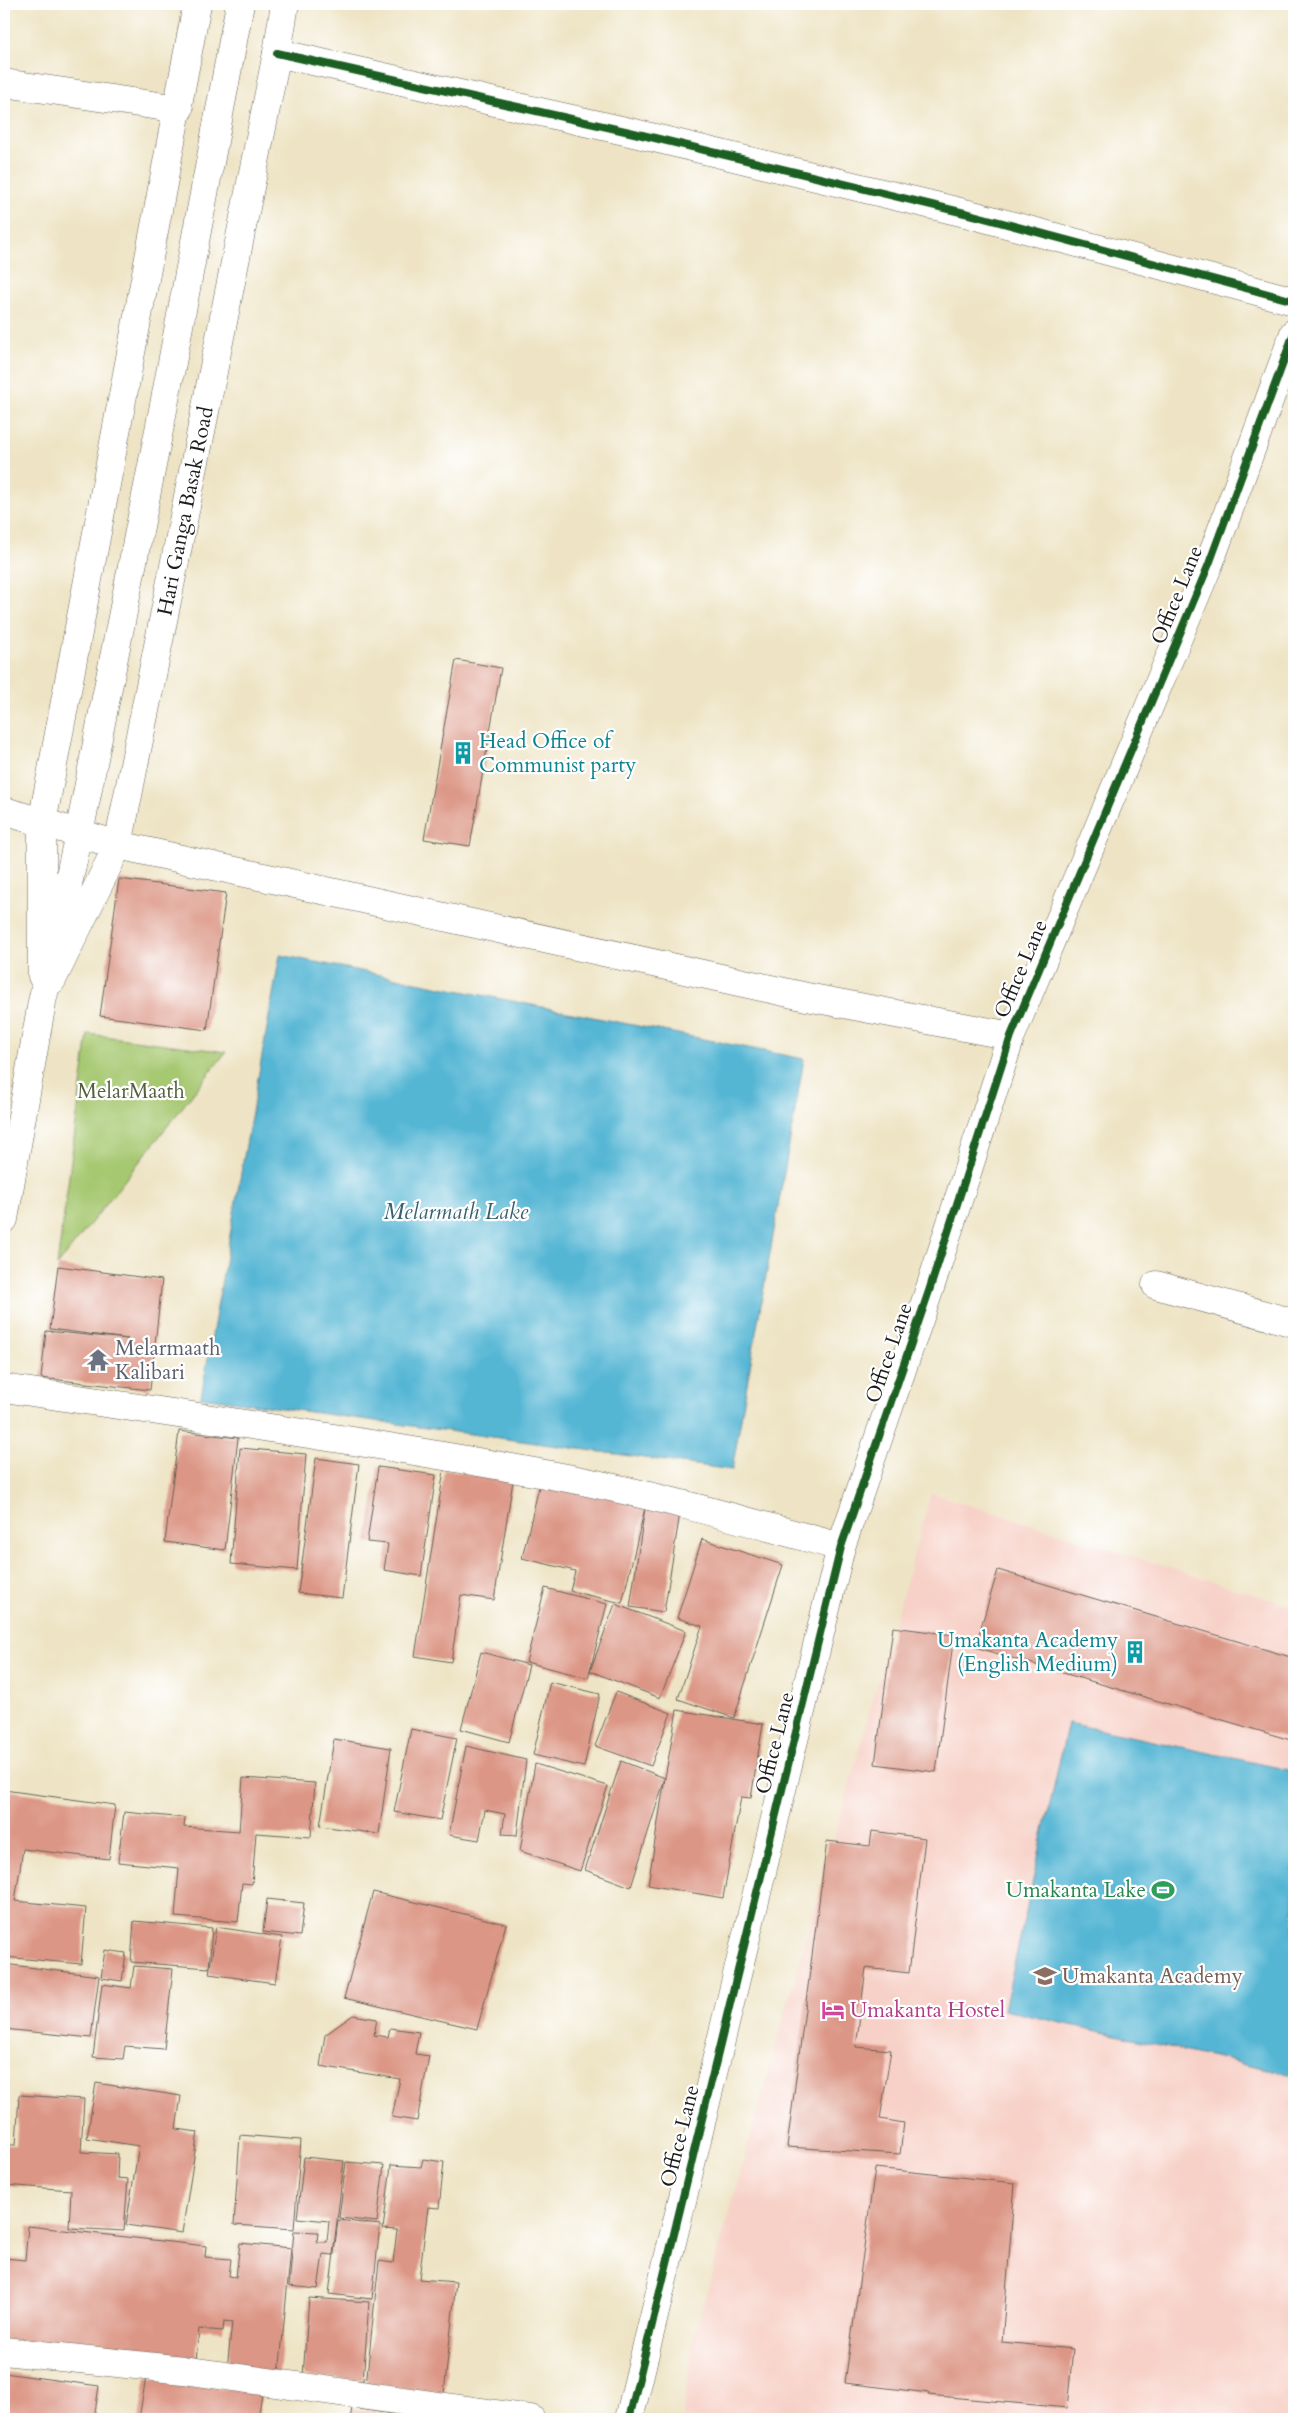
<svg xmlns="http://www.w3.org/2000/svg" width="1298" height="2423" viewBox="0 0 1298 2423" font-family="Cardo,serif">
  <style>
    .built { fill: #f7d1c7 }
    .park { fill: #a6c870; stroke: #617246 }
    .water { fill: #55b6d4; stroke: #386978 }
    .building { fill: #dc9685 }
    .lines { fill: none; stroke-linecap: round; stroke-linejoin: round }
    .street-casing { stroke: #666257; stroke-width: 29 }
    .secondary-casing { stroke: #666257; stroke-width: 29 }
    .primary-casing { stroke: #666257; stroke-width: 29 }
    .street { stroke: #fff; stroke-width: 28 }
    .secondary { stroke: #fff; stroke-width: 28 }
    .primary { stroke: #fff; stroke-width: 28 }
    .cycleway-casing { stroke: #fff; stroke-width: 11 }
    .cycleway { stroke: #1b5e20; stroke-width: 8 }
    .labels { text-anchor: middle; dominant-baseline: central; stroke-width: 4.5; stroke-linejoin: round; paint-order: stroke }
    .street-label { font-size: 21px; fill: #1c1c1c; stroke: #fff }
    .culture-label { font-size: 21px; fill: #0d838f; stroke: #fff; text-anchor: start }
    .park-label { font-size: 21px; fill: #53613e; stroke: #fff }
    .worship-label { font-size: 21px; fill: #5b616d; stroke: #fff; text-anchor: start }
    .leisure-label { font-size: 21px; fill: #27864d; stroke: #fff; text-anchor: end }
    .education-label { font-size: 21px; fill: #785e54; stroke: #fff; text-anchor: start }
    .hotel-label { font-size: 21px; fill: #b23c85; stroke: #fff; text-anchor: start }
    .water-label { font-size: 22px; font-style: italic; fill: #36616f; stroke: #fff }
  </style>
  <rect width="100%" height="100%" fill="#fff"/>
  <filter id="ink" filterUnits="userSpaceOnUse"><feTurbulence type="fractalNoise" baseFrequency=".02" numOctaves="2"/><feDisplacementMap in="SourceGraphic" scale="10" xChannelSelector="R" yChannelSelector="G"/><feConvolveMatrix kernelMatrix="1 2 1 2 8 2 1 2 1" color-interpolation-filters="sRGB"/></filter>
  <filter id="wash" filterUnits="userSpaceOnUse"><feTurbulence type="fractalNoise" baseFrequency=".0096" numOctaves="4" result="noise"/><feDisplacementMap in="SourceGraphic" scale="20" xChannelSelector="R" yChannelSelector="G"/><feGaussianBlur stdDeviation="1.12" result="paint"/><feColorMatrix in="noise" values="0 0 0 0 0 0 0 0 0 0 0 0 0 0 0 0 0 1.4 0 .05"/><feComposite in="paint" operator="in"/></filter>
  <g filter="url(#wash)">
    <rect width="100%" height="100%" fill="#eee4c5"/>
    <path class="built" d="M931 1493 1294 1607V2419H683L692 2345Z"/>
    <path class="park" d="M88 1034 226 1052 57 1266Z"/>
    <path class="water" d="M280 955 804 1059 732 1470 201 1397Z
      M1068 1723 1294 1771V2075L1004 2010Z"/>
    <g id="blocks">
      <path class="building" d="M456 660 501 668 470 846 424 839Z
        M119 879 226 893 207 1030 100 1016Z
        M58 1266 162 1280 150 1390 41 1378 46 1331 128 1339 50 1329Z
        M179 1431 238 1438 225 1550 165 1542Z
        M240 1448 306 1454 297 1570 231 1564Z
        M316 1458 359 1464 342 1598 298 1593Z
        M544 1466 681 1507 664 1612 630 1607 645 1508 622 1603 570 1591 575 1571 522 1558Z
        M378 1467 436 1475 421 1576 384 1570 388 1544 367 1542Z
        M444 1470 513 1481 494 1600 461 1595 451 1662 415 1656Z
        M702 1539 783 1565 734 1718 678 1699 702 1626 677 1618Z
        M998 1570 1294 1658V1741L975 1647Z
        M545 1588 607 1604 588 1678 526 1662Z
        M615 1604 686 1631 660 1698 590 1671Z
        M893 1627 954 1635 936 1772 875 1764Z
        M481 1652 529 1665 509 1742 461 1729Z
        M550 1682 600 1694 584 1767 533 1755Z
        M616 1692 671 1713 651 1766 595 1746Z
        M677 1710 763 1724 751 1798 741 1797 723 1898 648 1885 665 1778 631 1887 585 1870 621 1761 665 1778Z
        M411 1729 457 1738 440 1820 394 1812Z
        M334 1739 391 1748 379 1834 320 1826Z
        M466 1746 526 1760 517 1835 502 1834 505 1814 485 1810 479 1840 449 1835Z
        M535 1764 608 1786 580 1871 520 1851Z
        M243 1778 315 1783 311 1837 256 1833 252 1884 242 1883 238 1922 175 1917 179 1868 118 1862 124 1812 185 1818 184 1827 239 1831Z
        M4 1790 115 1805 109 1859 23 1849 15 1901 86 1908 81 1964 4 1957Z
        M872 1831 925 1838 909 1973 866 1968 856 2047 891 2050 880 2119 904 2123 900 2154 787 2147 827 1841 870 1846Z
        M373 1892 506 1924 477 2029 344 1998Z
        M267 1899 304 1903 300 1936 263 1932Z
        M134 1921 212 1928 209 1968 131 1962Z
        M216 1927 282 1937 275 1983 209 1974Z
        M105 1950 126 1953 122 1981 101 1978Z
        M4 1964 99 1976 91 2038 4 2029Z
        M134 1966 173 1969 164 2049 125 2046 123 2059 93 2057 102 1984 131 1988Z
        M353 2015 377 2019 374 2035 388 2037 390 2028 419 2032 415 2054 429 2056 417 2121 392 2117 400 2079 320 2066 325 2035Z
        M96 2083 181 2096 176 2129 198 2132 182 2233 126 2225 139 2146 87 2138Z
        M19 2095 84 2099 81 2152 118 2154 117 2178 128 2179 124 2231 69 2228 71 2190 4 2185V2145H16Z
        M240 2135 301 2140 294 2229 234 2225Z
        M304 2157 344 2161 333 2255 323 2254 318 2289 289 2286 294 2231 318 2232 317 2242H327L329 2221 297 2218Z
        M423 2159 444 2162 439 2208 428 2207 419 2279 456 2282 444 2393 366 2385 379 2261 393 2263 397 2230 383 2229 391 2165 421 2167Z
        M346 2162 384 2165 377 2222 339 2218Z
        M875 2168 1015 2183 1002 2342 1073 2349 1067 2408 928 2395 929 2393 845 2383Z
        M338 2220 380 2225 372 2299 329 2294Z
        M28 2226 206 2246 205 2257 231 2259 229 2276 236 2277 240 2243 291 2248 279 2375 227 2369 232 2322 224 2321 223 2331 199 2329 196 2361 4 2343V2258L25 2260Z
        M309 2298 369 2302 363 2381 303 2376Z
        M4 2373 99 2386 94 2419H4Z
        M146 2377 262 2394 258 2419H139Z
        M352 2408 419 2418V2419H350Z"/>
    </g>
  </g>
  <g filter="url(#ink)">
    <use href="#blocks" fill-opacity="0" stroke="#666257" stroke-width="1"/>
    <g class="lines">
      <defs>
        <path id="street" d="M277 53 634 133 973 215 1294 301
          M4 83 179 109
          M4 811 118 845 807 997 1011 1036
          M1156 1285 1294 1323
          M4 1388C192 1416 380 1443 567 1478 659 1496 750 1522 841 1547
          M4 2351 183 2370 531 2419
          M629 2419 841 1547 929 1291 1011 1036 1209 564 1294 333"/>
        <g id="secondary">
          <path d="M42 976V823L197 4"/>
          <path id="s1" d="M52 980 118 845 277 53 285 4"/>
        </g>
        <path id="primary" d="M4 1219 42 1002 79 834 164 405 240 4"/>
      </defs>
      <use href="#street" class="street-casing"/>
      <use href="#secondary" class="secondary-casing"/>
      <use href="#primary" class="primary-casing"/>
      <use href="#street" class="street"/>
      <use href="#secondary" class="secondary"/>
      <use href="#primary" class="primary"/>
      <defs>
        <path id="cycleway" d="M277 53 634 133 973 215 1294 301
          M629 2419 841 1547 929 1291 1011 1036 1209 564 1294 333"/>
      </defs>
      <use href="#cycleway" class="cycleway-casing"/>
      <use href="#cycleway" class="cycleway"/>
    </g>
  </g>
  <defs>
    <symbol id="building-bare" viewBox="-9 -9 18 18"><path d="M-4-6H4V6H1V3H-1V6H-4ZM-2.5-4.3h1.7v1.8h-1.7ZM.8-4.3h1.7v1.8H.8ZM-2.5-1h1.7V.8h-1.7ZM.8-1h1.7V.8H.8Z" fill="#0f9aa8" stroke="#fff" stroke-width="2.5" paint-order="stroke"/></symbol>
    <symbol id="temple-bare" viewBox="-9 -9 18 18"><path d="M0-6L5-2H3V0L6.5 2.5H4V6H1.5V3h-3V6H-4V2.5H-6.5L-3 0V-2H-5Z" fill="#6b7280" stroke="#fff" stroke-width="2.5" paint-order="stroke"/></symbol>
    <symbol id="stadium-bare" viewBox="-9 -9 18 18"><path d="M0-5a6.5 5 0 1 0 0 10a6.5 5 0 1 0 0-10ZM-3.5-1.8h7v3.6h-7Z" fill="#2e9e5b" stroke="#fff" stroke-width="2.5" paint-order="stroke"/></symbol>
    <symbol id="school-bare" viewBox="-9 -9 18 18"><path d="M0-5L7-2L0 1L-7-2ZM-4 1L0 2.5L4 1V4Q0 6-4 4Z" fill="#8d6e63" stroke="#fff" stroke-width="2.5" paint-order="stroke"/></symbol>
    <symbol id="hotel-bare" viewBox="-9 -9 18 18"><path d="M-6-4.5h1.5V1H6V5H4.5V3h-9V5H-6ZM-4 0a1.8 1.8 0 1 1 3.6 0ZM.5 0V-2.5h3Q6-2.5 6 0Z" fill="#d1479c" stroke="#fff" stroke-width="2.5" paint-order="stroke"/></symbol>
  </defs>
  <g fill-rule="evenodd">
    <use href="#building-bare" x="447" y="737" width="32" height="32"/>
    <use href="#temple-bare" x="82" y="1344" width="32" height="32"/>
    <use href="#building-bare" x="1119" y="1636" width="32" height="32"/>
    <use href="#stadium-bare" x="1147" y="1874" width="32" height="32"/>
    <use href="#school-bare" x="1029" y="1960" width="32" height="32"/>
    <use href="#hotel-bare" x="817" y="1994" width="32" height="32"/>
  </g>
  <g class="labels">
    <g class="street-label">
      <text stroke="none"><textPath href="#s1" startOffset="491">Hari Ganga Basak Road</textPath></text>
      <text transform="translate(1177 595) rotate(-68)">Office Lane</text>
      <text transform="translate(1021 969) rotate(-67)">Office Lane</text>
      <text transform="translate(889 1353) rotate(-71)">Office Lane</text>
      <text transform="translate(775 1743) rotate(-76)">Office Lane</text>
      <text transform="translate(680 2136) rotate(-76)">Office Lane</text>
    </g>
    <g class="culture-label">
      <text x="479" y="741">Head Office of<tspan x="479" dy="24">Communist party</tspan></text>
      <text x="1118" y="1640" text-anchor="end">Umakanta Academy<tspan x="1118" dy="24">(English Medium)</tspan></text>
    </g>
    <g class="park-label">
      <text x="131" y="1091">MelarMaath</text>
    </g>
    <g class="worship-label">
      <text x="115" y="1348">Melarmaath<tspan x="115" dy="24">Kalibari</tspan></text>
    </g>
    <g class="leisure-label">
      <text x="1146" y="1890">Umakanta Lake</text>
    </g>
    <g class="education-label">
      <text x="1062" y="1976">Umakanta Academy</text>
    </g>
    <g class="hotel-label">
      <text x="850" y="2010">Umakanta Hostel</text>
    </g>
    <g class="water-label">
      <text x="456" y="1212">Melarmath Lake</text>
    </g>
  </g>
  <rect width="1298" height="2423" fill="none" stroke="#fff" stroke-width="20"/>
</svg>
